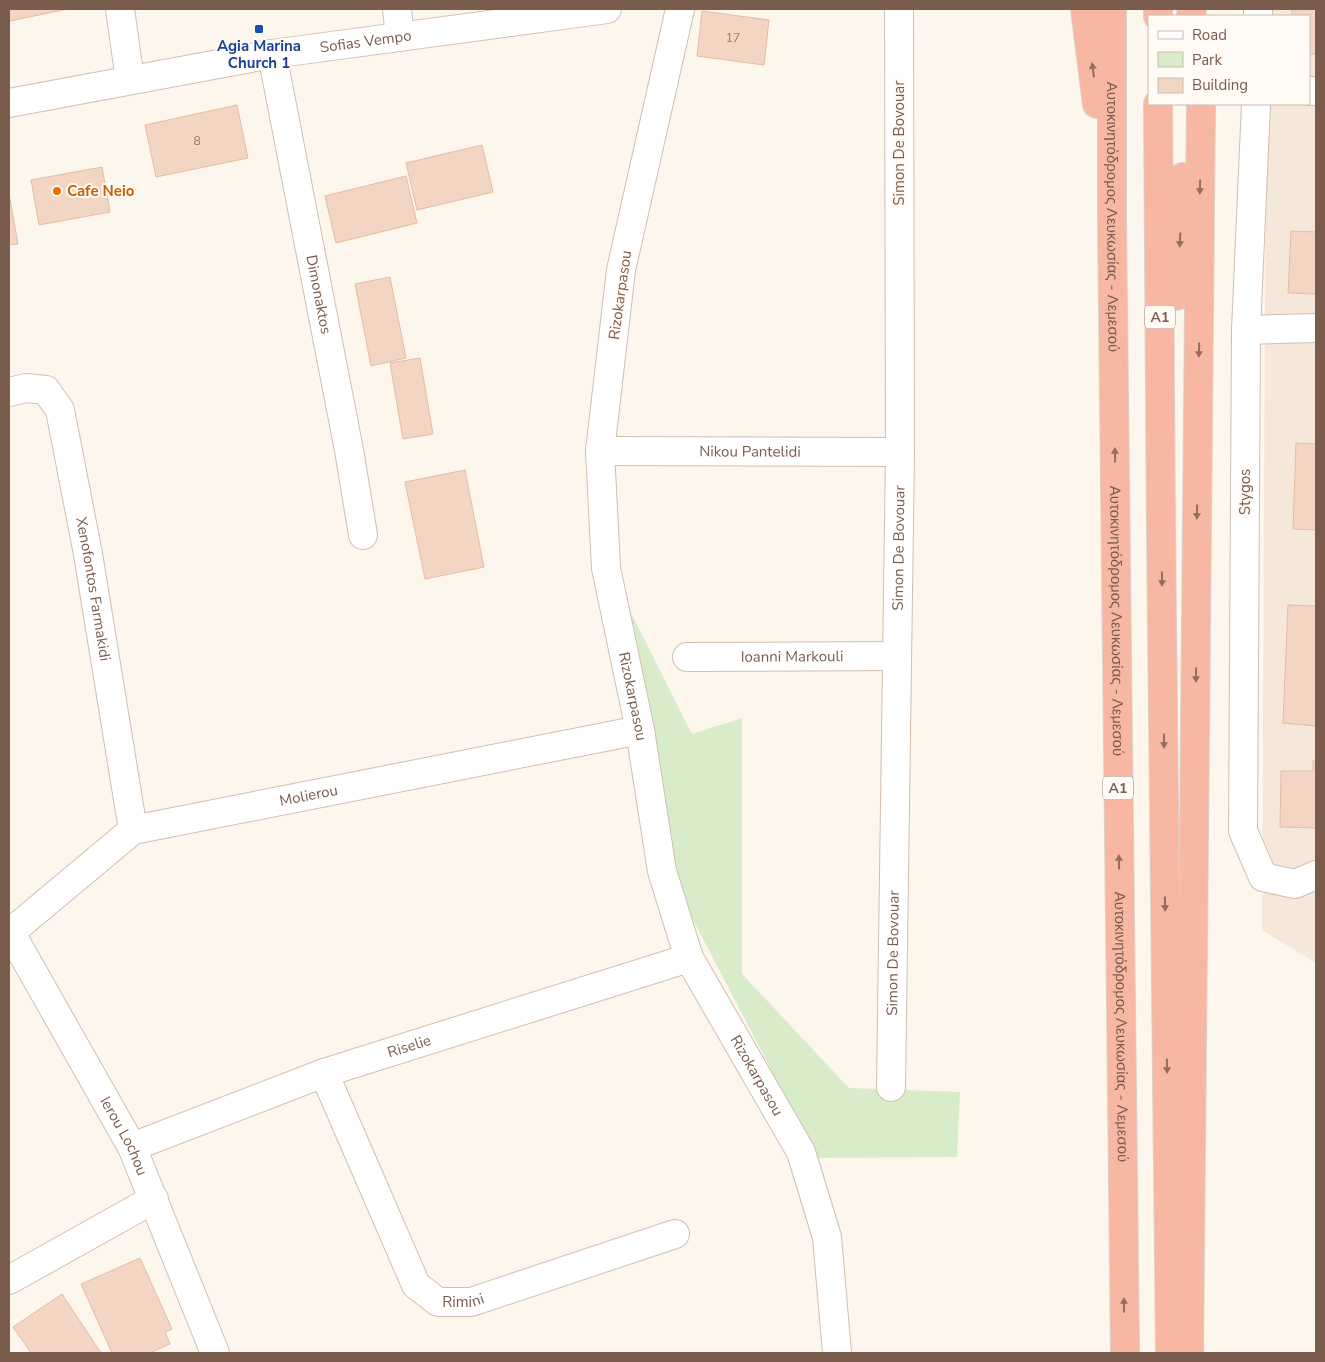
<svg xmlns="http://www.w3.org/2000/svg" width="1325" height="1362" viewBox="0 0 1325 1362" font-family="'Nunito Sans',sans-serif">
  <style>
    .residential { fill: #f5e8da }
    .green { fill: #d8ecc9 }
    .building { fill: #f3d5c3; stroke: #e6bba3 }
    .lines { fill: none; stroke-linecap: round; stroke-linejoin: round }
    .minor-casing { stroke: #d1beb0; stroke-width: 30 }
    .highway-casing { stroke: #dad1cd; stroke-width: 30 }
    .minor { stroke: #fff; stroke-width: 28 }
    .highway { stroke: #f7b7a3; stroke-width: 28 }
    .oneway { fill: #936e5e }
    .transit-dot { fill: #1a4fb4; stroke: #fffaf3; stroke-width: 2 }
    .food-dot { fill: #e8710a; stroke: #fffaf3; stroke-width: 2 }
    .labels { text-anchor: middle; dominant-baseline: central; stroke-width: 4; stroke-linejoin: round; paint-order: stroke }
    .number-label { font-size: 12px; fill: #987a6a }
    .shield { fill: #fffaf3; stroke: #a28b7f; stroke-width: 1 }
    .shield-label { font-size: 14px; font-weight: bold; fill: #7a5c4d }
    .street-label { font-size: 15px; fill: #7a5c4d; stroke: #fffaf3 }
    .transit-label { font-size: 15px; font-weight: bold; fill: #164399; stroke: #fffaf3 }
    .food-label { font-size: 15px; font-weight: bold; fill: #c56008; stroke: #fffaf3; text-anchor: start }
  </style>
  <rect width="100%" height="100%" fill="#fdf6ec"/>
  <path class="residential" d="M1266 9H1316V963L1262 930 1266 104H1309V16H1266Z"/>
  <path class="green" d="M629 609 692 734 742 718V974L849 1088 960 1092 957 1157 817 1158 674 883Z"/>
  <path class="building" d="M9 9H68L10 21Z
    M1292 9H1316V54H1309V16H1292Z
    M702 11 769 20 764 65 697 56Z
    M237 105 248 158 156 177 145 125Z
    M482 145 493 192 417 210 406 163Z
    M102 167 110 212 39 225 31 180Z
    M406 176 417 223 336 243 325 196Z
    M9 194 18 244 9 245Z
    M1291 231 1316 232V294L1288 293Z
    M390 277 406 358 371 366 355 284Z
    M420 358 433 434 403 439 390 363Z
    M1296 443 1316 444V530L1293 529Z
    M465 470 484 567 425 579 405 482Z
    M1288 605 1316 606V726L1283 723Z
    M1313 761H1316V828L1280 827 1281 771H1313Z
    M140 1258 172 1329 165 1332 170 1344 150 1353H112L81 1284Z
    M62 1294 101 1353H31L13 1327Z"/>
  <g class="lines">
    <defs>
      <g id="minor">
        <path d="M120 9 130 80"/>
        <path d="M397 9 400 36"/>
        <path id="s1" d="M680 9 621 270 600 451 606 568 640 730 662 871 689 958 801 1152 827 1237 837 1353"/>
        <path d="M1258 16V9"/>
        <path id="s2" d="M272 54 349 450 363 535"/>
        <path d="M1309 91H1316"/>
        <path id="s3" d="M9 103 272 54 607 9"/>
        <path d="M1256 104 1246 330 1243 831 1263 877 1295 884 1316 875"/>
        <path d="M1246 330 1316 328"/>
        <path id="s4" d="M9 392 26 388 46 390 60 410 88 554 133 830"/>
        <path id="s5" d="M600 451 900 452"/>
        <path id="s6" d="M687 657 897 656"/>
        <path id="s7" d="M9 930 132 1147 215 1353"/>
        <path id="s8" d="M11 932 133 830 640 730"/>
        <path id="s9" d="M324 1073 416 1285 438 1302H471L675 1234"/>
        <path id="s10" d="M891 1087 900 452 899 9"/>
        <path id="s11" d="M132 1147 324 1073 689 958"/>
        <path d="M9 1280 154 1199"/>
      </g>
      <g id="highway">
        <path d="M1085 9 1097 104"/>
        <path id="s12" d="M1112 9V222L1125 1353"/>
        <path d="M1158 9V16"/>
        <path d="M1191 16 1192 9"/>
        <path d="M1158 104 1161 530 1170 1349"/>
        <path d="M1176 296 1183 177"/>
        <path d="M1189 1353 1201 104"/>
      </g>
    </defs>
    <use href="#minor" class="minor-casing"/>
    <use href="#highway" class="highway-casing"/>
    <use href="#minor" class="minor"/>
    <use href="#highway" class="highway"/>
  </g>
  <defs><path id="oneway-solid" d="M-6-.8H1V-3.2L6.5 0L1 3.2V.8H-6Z" transform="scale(1.25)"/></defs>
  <g class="oneway">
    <use href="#oneway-solid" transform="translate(1093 70) rotate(-97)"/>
    <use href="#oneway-solid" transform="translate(1200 187) rotate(91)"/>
    <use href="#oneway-solid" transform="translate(1180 240) rotate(93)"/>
    <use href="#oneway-solid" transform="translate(1199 350) rotate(91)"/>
    <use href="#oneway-solid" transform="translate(1115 455) rotate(-91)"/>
    <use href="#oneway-solid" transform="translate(1197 512) rotate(91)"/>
    <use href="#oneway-solid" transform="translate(1162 579) rotate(89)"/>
    <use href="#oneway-solid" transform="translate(1196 675) rotate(91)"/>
    <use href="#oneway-solid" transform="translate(1164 741) rotate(89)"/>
    <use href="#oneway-solid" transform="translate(1119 862) rotate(-91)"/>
    <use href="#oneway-solid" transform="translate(1165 904) rotate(89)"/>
    <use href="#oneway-solid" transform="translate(1167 1066) rotate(89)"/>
    <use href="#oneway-solid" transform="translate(1124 1305) rotate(-91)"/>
  </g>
  <rect class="transit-dot" x="254" y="24" width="10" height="10" rx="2.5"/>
  <circle class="food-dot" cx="57" cy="191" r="5"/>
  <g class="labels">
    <g class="number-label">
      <text x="733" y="38">17</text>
      <text x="197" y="141">8</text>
    </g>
    <g class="shield">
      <rect x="1145" y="305.5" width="30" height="23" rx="4"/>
      <rect x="1103" y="776.5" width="30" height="23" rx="4"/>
    </g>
    <g class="shield-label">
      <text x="1160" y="317">A1</text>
      <text x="1118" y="788">A1</text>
    </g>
    <g class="street-label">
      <text stroke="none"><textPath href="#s3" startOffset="362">Sofias Vempo</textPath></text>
      <text transform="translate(899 143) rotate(-90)">Simon De Bovouar</text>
      <text stroke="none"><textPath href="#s12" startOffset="208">Αυτοκινητόδρομος Λευκωσίας - Λεμεσού</textPath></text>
      <text stroke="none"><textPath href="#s2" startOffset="245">Dimonaktos</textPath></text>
      <text transform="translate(620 295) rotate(-82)">Rizokarpasou</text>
      <text stroke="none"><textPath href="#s5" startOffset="150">Nikou Pantelidi</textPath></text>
      <text transform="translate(1245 492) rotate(-90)">Stygos</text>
      <text stroke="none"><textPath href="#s10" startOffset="539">Simon De Bovouar</textPath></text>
      <text stroke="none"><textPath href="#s4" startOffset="244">Xenofontos Farmakidi</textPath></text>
      <text stroke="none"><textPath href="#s12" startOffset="612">Αυτοκινητόδρομος Λευκωσίας - Λεμεσού</textPath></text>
      <text stroke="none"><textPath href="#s6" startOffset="105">Ioanni Markouli</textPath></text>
      <text stroke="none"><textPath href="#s1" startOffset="698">Rizokarpasou</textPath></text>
      <text stroke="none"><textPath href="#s8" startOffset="338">Molierou</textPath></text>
      <text stroke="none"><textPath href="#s10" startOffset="134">Simon De Bovouar</textPath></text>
      <text stroke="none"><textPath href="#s12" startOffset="1018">Αυτοκινητόδρομος Λευκωσίας - Λεμεσού</textPath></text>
      <text stroke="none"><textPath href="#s11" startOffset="295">Riselie</textPath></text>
      <text stroke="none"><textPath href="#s1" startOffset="1102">Rizokarpasou</textPath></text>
      <text stroke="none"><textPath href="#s7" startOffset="236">Ierou Lochou</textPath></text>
      <text stroke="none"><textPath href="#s9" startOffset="284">Rimini</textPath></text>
    </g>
    <g class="transit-label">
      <text x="259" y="46">Agia Marina<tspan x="259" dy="17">Church 1</tspan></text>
    </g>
    <g class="food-label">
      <text x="67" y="191">Cafe Neio</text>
    </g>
  </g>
  <rect width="1325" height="1362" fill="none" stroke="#7a5c4d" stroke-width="20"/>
  <rect x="1148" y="15" width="162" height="90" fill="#fffaf3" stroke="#cabbb1"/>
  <rect x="1158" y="31" width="25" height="8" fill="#ffffff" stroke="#cabbb1"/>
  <text x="1192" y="40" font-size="15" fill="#7a5c4d">Road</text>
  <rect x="1158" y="52" width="25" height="15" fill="#d8ecc9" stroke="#cabbb1"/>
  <text x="1192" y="65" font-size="15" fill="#7a5c4d">Park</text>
  <rect x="1158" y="78" width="25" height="15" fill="#f3d5c3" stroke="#cabbb1"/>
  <text x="1192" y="90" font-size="15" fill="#7a5c4d">Building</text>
</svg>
